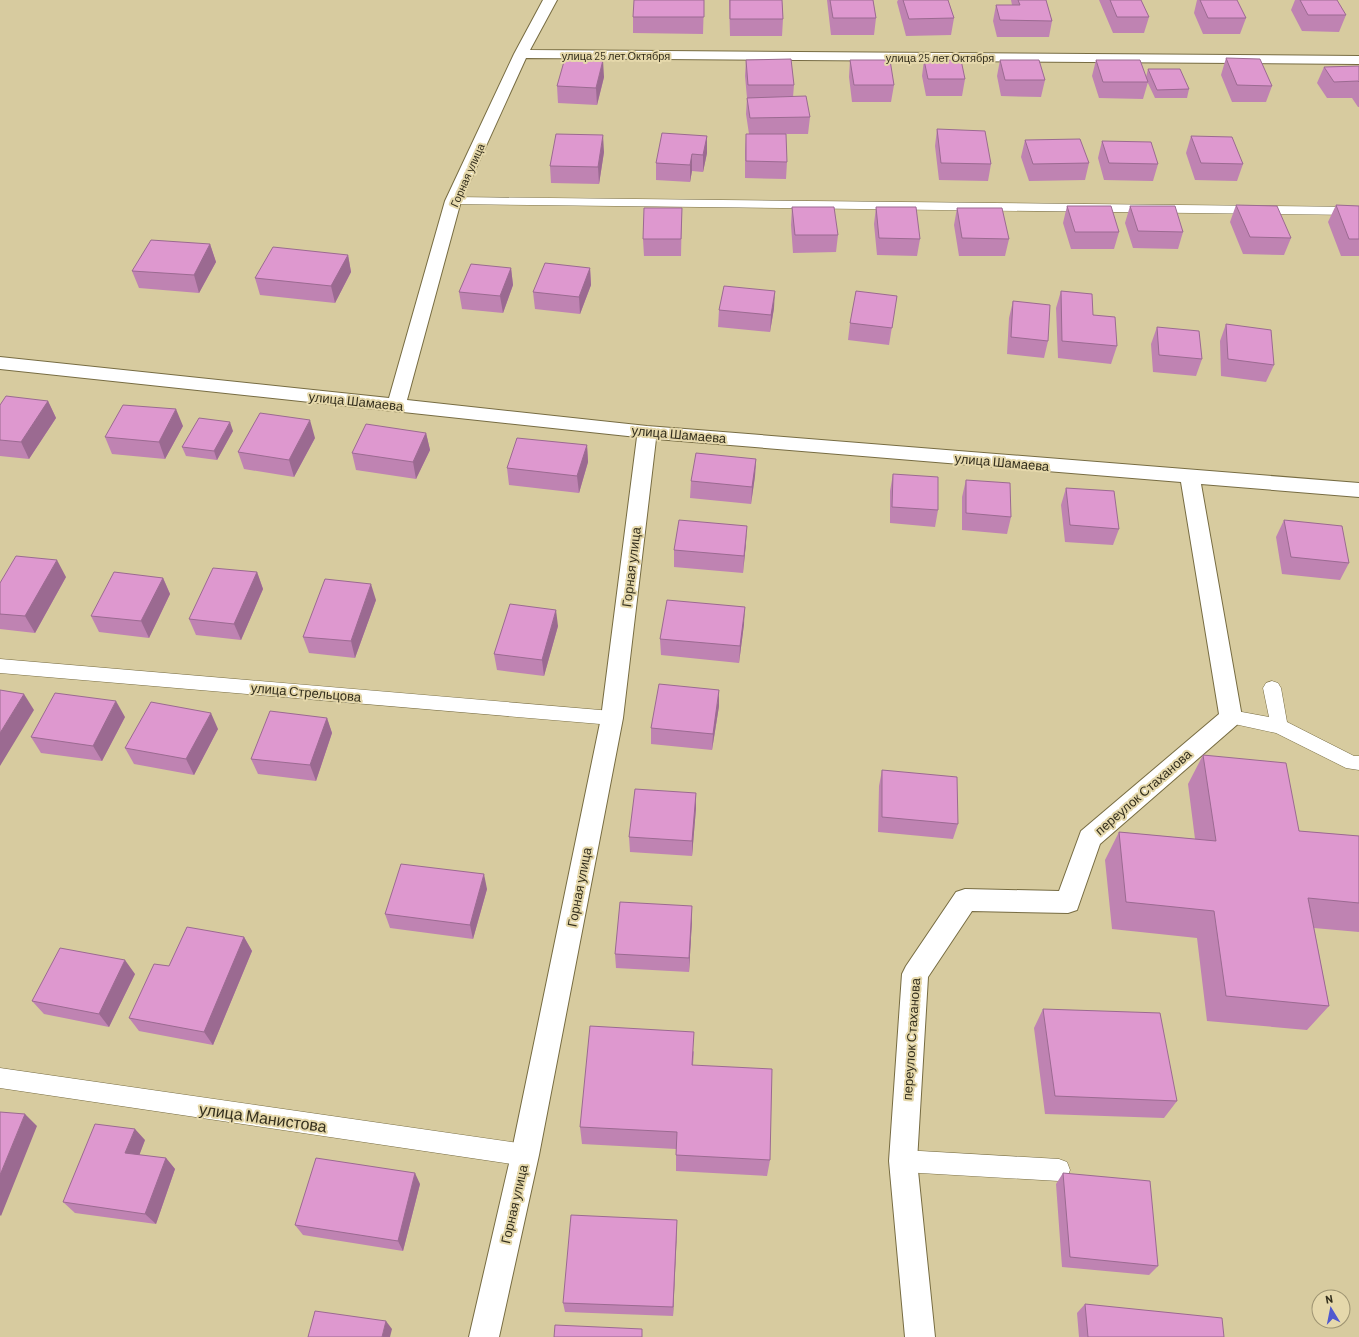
<svg xmlns="http://www.w3.org/2000/svg" width="1359" height="1337" viewBox="0 0 1359 1337" font-family="Barlow,sans-serif">
  <style>
    .lines { fill: none; stroke-linecap: round; stroke-linejoin: round }
    .lane-casing { stroke: #776c42; stroke-width: 1 }
    .street-casing { stroke: #776c42; stroke-width: 2 }
    .lane { fill: #fff; fill-rule: evenodd }
    .street { fill: #fff; fill-rule: evenodd }
    .wall { fill: #bf83b2 }
    .shaded-wall { fill: #9b6a91 }
    .building { fill: #de98cf; stroke: #9b6a91 }
    .labels { text-anchor: middle; dominant-baseline: central; stroke-width: 4; stroke-linejoin: round; paint-order: stroke }
    .far-street-label { font-size: 11px; fill: #342f1d; stroke: #e5d8ab }
    .street-label { font-size: 13px; fill: #342f1d; stroke: #e5d8ab }
    .near-street-label { font-size: 16px; fill: #342f1d; stroke: #e5d8ab }
  </style>
  <rect width="100%" height="100%" fill="#d7cb9f"/>
  <g class="lines">
    <defs>
      <path id="lane" d="M453 197 1359 207V215L449 204 447 201 449 198Z
        M0 659 612 711 618 713 621 718 618 723 612 725 0 673Z
        M1272 681 1278 683 1281 688 1287 722 1354 756H1359V770L1346 768 1276 733 1225 722 1222 717 1225 712 1231 710 1269 717 1263 688 1266 683Z
        M0 1068 525 1144 533 1147 536 1155 533 1163 525 1166 0 1088Z
        M903 1150 1059 1159 1067 1162 1070 1170 1067 1178 1059 1181 903 1172 895 1169 892 1161 895 1153Z"/>
      <path id="street" d="M543 0H557L530 50 1359 56V64L526 58 461 201 407 400 647 426 1359 483V497L1201 484 1242 717 1239 723 1100 844 1077 910 1068 913 972 911 928 977 917 1161 935 1337H905L889 1161 902 974 906 966 956 892 965 889 1059 891 1081 831 1219 714 1181 482 656 439 623 718 539 1155 499 1337H469L511 1155 601 718 637 437 0 369V357L389 398 445 201 514 54Z"/>
    </defs>
    <use href="#lane" class="lane-casing"/>
    <use href="#street" class="street-casing"/>
    <use href="#lane" class="lane"/>
    <use href="#street" class="street"/>
  </g>
  <path class="wall" d="M704 0 703 34 633 33V17Z
    M729 0H782L783 19 782 36H730Z
    M827 0H873L876 18 874 35H831Z
    M898 0H948L954 18 951 35 906 36 897 2Z
    M1011 0H1046L1052 21 1049 37H997L993 21 996 5H1012Z
    M1099 0H1141L1149 17 1144 33H1113Z
    M1197 0H1237L1246 18 1240 34H1203L1194 13Z
    M1295 0H1337L1346 15 1339 32 1302 31 1291 10Z
    M1226 58 1272 86 1266 102H1232L1221 75Z
    M746 60 794 85 793 97 810 117 808 134H782L787 162 786 179 745 178V151L746 134H749L746 114 747 98 745 76Z
    M850 60 894 85 891 102H852L849 77Z
    M924 60 965 79 962 96H926L922 76Z
    M1000 60 1045 80 1041 97 1001 96 997 76Z
    M1096 60 1146 77 1148 69 1189 89 1187 98H1155L1146 79 1148 82 1143 99 1099 98 1092 76Z
    M1359 66V107H1358L1352 98H1327L1317 83 1324 67Z
    M604 77 597 105 558 103 557 86Z
    M937 129 991 164 988 181 939 180 935 146Z
    M707 136V153L703 172 692 171 690 182 656 180V163Z
    M1191 136 1243 164 1237 181 1195 180 1186 153Z
    M1025 140 1089 163 1085 180 1029 181 1021 157Z
    M1102 141 1158 164 1153 181 1104 180 1098 158Z
    M604 152 599 184 551 183 550 166Z
    M1236 205 1291 238 1284 255 1243 254 1230 222Z
    M1336 205 1359 206V256H1341L1328 222Z
    M1067 206 1119 232 1114 249H1071L1063 223Z
    M1130 206 1183 232 1178 249 1133 248 1125 223Z
    M792 207 838 235 836 252 793 253 791 225Z
    M876 207 920 239 917 256 877 255 874 224Z
    M682 208 681 256H644L643 239Z
    M957 208 1009 239 1005 256H959L954 225Z
    M210 244 216 262 199 293 139 288 132 271Z
    M348 255 351 272 335 303 260 295 255 278Z
    M511 268 513 285 503 313 462 309 459 292Z
    M590 268 591 285 580 314 535 309 533 292Z
    M1061 291 1093 315 1117 346 1111 364 1058 358 1056 308Z
    M897 296 889 345 848 340 850 323Z
    M1013 301 1048 341 1044 358 1007 354 1009 318Z
    M774 308 770 332 718 327 719 310Z
    M1226 324 1274 365 1266 382 1221 376 1220 341Z
    M1157 327 1202 359 1196 376 1153 372 1151 344Z
    M48 401 56 418 29 459 0 456V405Z
    M183 426 165 459 112 454 105 437Z
    M233 431 217 460 186 456 182 447Z
    M426 433 430 450 416 479 356 470 352 453Z
    M315 438 294 477 244 469 238 452Z
    M587 445 588 462 579 493 509 485 507 468Z
    M756 459 755 476 751 504 690 498 691 481Z
    M893 474 938 510 935 527 890 523V491Z
    M966 480 1011 517 1007 534 962 530V497Z
    M1066 488 1119 529 1113 545 1065 542 1061 505Z
    M1284 520 1349 563 1340 580 1282 574 1276 537Z
    M746 543 743 573 674 567V550Z
    M257 572 263 589 241 640 196 635 189 619Z
    M66 577 35 633 0 629V583Z
    M163 578 170 594 149 638 99 632 91 616Z
    M376 600 355 658 309 653 303 637Z
    M744 624 739 663 661 655 660 639Z
    M558 626 544 676 497 670 494 654Z
    M719 706 712 750 651 744V728Z
    M125 717 102 761 41 753 31 737Z
    M327 718 332 733 316 781 258 774 251 759Z
    M218 729 194 775 134 764 125 748Z
    M1203 755 1299 831 1359 836V932L1314 928 1329 1006 1307 1030 1207 1021 1197 938 1112 929 1105 860 1119 832 1195 839 1188 784Z
    M882 770 958 824 953 839 878 832 879 786Z
    M696 793V808L692 856 630 852 629 837Z
    M487 889 473 939 390 928 385 914Z
    M692 920 689 972 616 968 615 954Z
    M244 937 252 951 213 1045 139 1031 129 1018Z
    M135 974 109 1027 44 1014 32 1001Z
    M1043 1009 1177 1101 1164 1118 1045 1114 1034 1028Z
    M694 1051 693 1065 770 1160 767 1176 676 1171V1149L582 1144 580 1127Z
    M145 1140 139 1155 166 1158 175 1169 156 1224 75 1213 63 1202Z
    M1063 1173 1158 1266 1149 1275 1062 1267 1056 1184Z
    M420 1184 403 1251 303 1235 295 1225Z
    M677 1220 673 1316 565 1312 563 1303Z
    M1085 1304 1224 1337H1079L1077 1313Z"/>
  <path class="shaded-wall" d="M603 60 604 77 597 105 596 88Z
    M603 135 604 152 599 184 598 167Z
    M707 136V153L703 172V155Z
    M692 154V171L690 182V165Z
    M210 244 216 262 199 293 194 275Z
    M348 255 351 272 335 303 331 286Z
    M511 268 513 285 503 313 500 296Z
    M590 268 591 285 580 314 579 297Z
    M775 291 774 308 770 332 771 315Z
    M48 401 56 418 29 459 21 442Z
    M176 409 183 426 165 459 159 442Z
    M310 420 315 438 294 477 289 460Z
    M230 422 233 431 217 460 214 451Z
    M426 433 430 450 416 479 413 462Z
    M587 445 588 462 579 493 577 476Z
    M756 459 755 476 751 504 752 487Z
    M747 526 746 543 743 573 744 556Z
    M57 560 66 577 35 633 25 616Z
    M257 572 263 589 241 640 234 624Z
    M163 578 170 594 149 638 141 621Z
    M371 584 376 600 355 658 351 641Z
    M745 607 744 624 739 663 740 646Z
    M556 610 558 626 544 676 542 660Z
    M719 690V706L712 750 713 734Z
    M24 694 34 710 0 766V733Z
    M116 701 125 717 102 761 93 746Z
    M211 713 218 729 194 775 186 759Z
    M327 718 332 733 316 781 310 765Z
    M696 793V808L692 856V841Z
    M484 874 487 889 473 939 470 925Z
    M692 906V920L689 972V958Z
    M244 937 252 951 213 1045 204 1032Z
    M125 960 135 974 109 1027 99 1014Z
    M25 1114 37 1126 1 1216 0 1215V1175Z
    M135 1129 145 1140 136 1164 125 1153Z
    M166 1158 175 1169 156 1224 145 1214Z
    M415 1173 420 1184 403 1251 398 1241Z
    M677 1220V1230L673 1316V1307Z
    M386 1321 392 1329 390 1337H382Z"/>
  <path class="building" d="M634 0H704V17H633Z
    M730 0H782L783 19H730Z
    M830 0H873L876 18H833Z
    M903 0H948L954 18 909 19Z
    M1018 0H1046L1052 21 1000 20 996 5H1020Z
    M1110 0H1141L1149 17H1117Z
    M1200 0H1237L1246 18H1208Z
    M1300 0H1337L1346 15H1308Z
    M565 58 603 60 596 88 557 86Z
    M1226 58 1260 59 1272 86 1237 85Z
    M791 59 794 85H748L746 60Z
    M850 60H890L894 85H854Z
    M924 60H961L965 79H928Z
    M1000 60H1039L1045 80H1005Z
    M1096 60H1140L1148 82H1103Z
    M1359 66V82L1358 81 1334 82 1324 67Z
    M1148 69H1180L1189 89 1157 90Z
    M806 96 810 117 750 118 747 98Z
    M937 129 985 131 991 164 941 163Z
    M662 133 707 136 703 155 692 154 690 165 656 163Z
    M556 134 603 135 598 167 550 166Z
    M746 134H786L787 162 746 161Z
    M1191 136 1232 137 1243 164 1201 163Z
    M1080 139 1089 163 1033 164 1025 140Z
    M1102 141 1151 142 1158 164 1109 163Z
    M1236 205 1277 206 1291 238 1250 237Z
    M1336 205 1359 206V239H1349Z
    M1067 206H1111L1119 232H1075Z
    M1130 206H1175L1183 232 1138 231Z
    M792 207H834L838 235H795Z
    M876 207H916L920 239 879 238Z
    M644 208H682L681 239H643Z
    M957 208H1002L1009 239 962 238Z
    M151 240 210 244 194 275 132 271Z
    M273 247 348 255 331 286 255 278Z
    M545 263 590 268 579 297 533 292Z
    M471 264 511 268 500 296 459 292Z
    M724 286 775 291 771 315 719 310Z
    M856 291 897 296 892 328 850 323Z
    M1061 291 1092 294 1093 315 1115 317 1117 346 1062 341Z
    M1013 301 1050 305 1048 341 1011 337Z
    M1226 324 1271 330 1274 365 1228 359Z
    M1157 327 1199 331 1202 359 1159 355Z
    M6 396 48 401 21 442 0 440V405Z
    M123 405 176 409 159 442 105 437Z
    M260 413 310 420 289 460 238 452Z
    M199 418 230 422 214 451 182 447Z
    M366 424 426 433 413 462 352 453Z
    M517 438 587 445 577 476 507 468Z
    M696 453 756 459 752 487 691 481Z
    M893 474 938 477V510L892 507Z
    M966 480 1010 483 1011 517 966 513Z
    M1066 488 1114 491 1119 529 1070 525Z
    M679 520 747 526 744 556 674 550Z
    M1284 520 1342 526 1349 563 1291 557Z
    M16 556 57 560 25 616 0 614V583Z
    M213 568 257 572 234 624 189 619Z
    M114 572 163 578 141 621 91 616Z
    M325 579 371 584 351 641 303 637Z
    M667 600 745 607 740 646 660 639Z
    M510 604 556 610 542 660 494 654Z
    M659 684 719 690 713 734 651 728Z
    M0 690 24 694 0 733Z
    M55 693 116 701 93 746 31 737Z
    M151 702 211 713 186 759 125 748Z
    M270 711 327 718 310 765 251 759Z
    M1203 755 1286 763 1299 831 1359 836V903L1308 898 1329 1006 1226 996 1214 911 1126 902 1119 832 1216 841Z
    M882 770 957 777 958 824 882 817Z
    M635 789 696 793 692 841 629 837Z
    M401 864 484 874 470 925 385 914Z
    M620 902 692 906 689 958 615 954Z
    M187 927 244 937 204 1032 129 1018 154 964 169 966Z
    M60 948 125 960 99 1014 32 1001Z
    M1043 1009 1160 1013 1177 1101 1055 1096Z
    M590 1026 694 1032 692 1065 772 1069 770 1160 676 1155 677 1132 580 1127Z
    M0 1112 25 1114 0 1175Z
    M95 1124 135 1129 125 1153 166 1158 145 1214 63 1202Z
    M316 1158 415 1173 398 1241 295 1225Z
    M1063 1173 1150 1181 1158 1266 1070 1257Z
    M571 1215 677 1220 673 1307 563 1303Z
    M1085 1304 1222 1318 1224 1337H1088Z
    M315 1311 386 1321 382 1337H308Z
    M555 1325 642 1329V1337H554Z"/>
  <g class="labels">
    <g class="far-street-label">
      <text x="616" y="55">улица 25 лет Октября</text>
      <text x="940" y="57">улица 25 лет Октября</text>
      <text transform="translate(467 175) rotate(-66)">Горная улица</text>
    </g>
    <g class="street-label">
      <text transform="translate(356 401) rotate(6)">улица Шамаева</text>
      <text transform="translate(679 434) rotate(5)">улица Шамаева</text>
      <text transform="translate(1002 462) rotate(5)">улица Шамаева</text>
      <text transform="translate(631 567) rotate(-83)">Горная улица</text>
      <text transform="translate(306 692) rotate(5)">улица Стрельцова</text>
      <text transform="translate(1143 792) rotate(-41)">переулок Стаханова</text>
      <text transform="translate(579 887) rotate(-79)">Горная улица</text>
      <text transform="translate(911 1039) rotate(-86)">переулок Стаханова</text>
      <text transform="translate(514 1204) rotate(-77)">Горная улица</text>
    </g>
    <g class="near-street-label">
      <text transform="translate(263 1117) rotate(8)">улица Манистова</text>
    </g>
  </g>
  <g transform="translate(1331 1309) rotate(350)"><circle r="19" fill="#e5d8ab" stroke="#9e9472"/>
  <path d="M0-3L7 15L0 10L-7 15Z" fill="#5059cf"/>
  <text y="-6" font-size="11" font-weight="bold" text-anchor="middle" fill="#342f1d">N</text>
  </g>
</svg>
